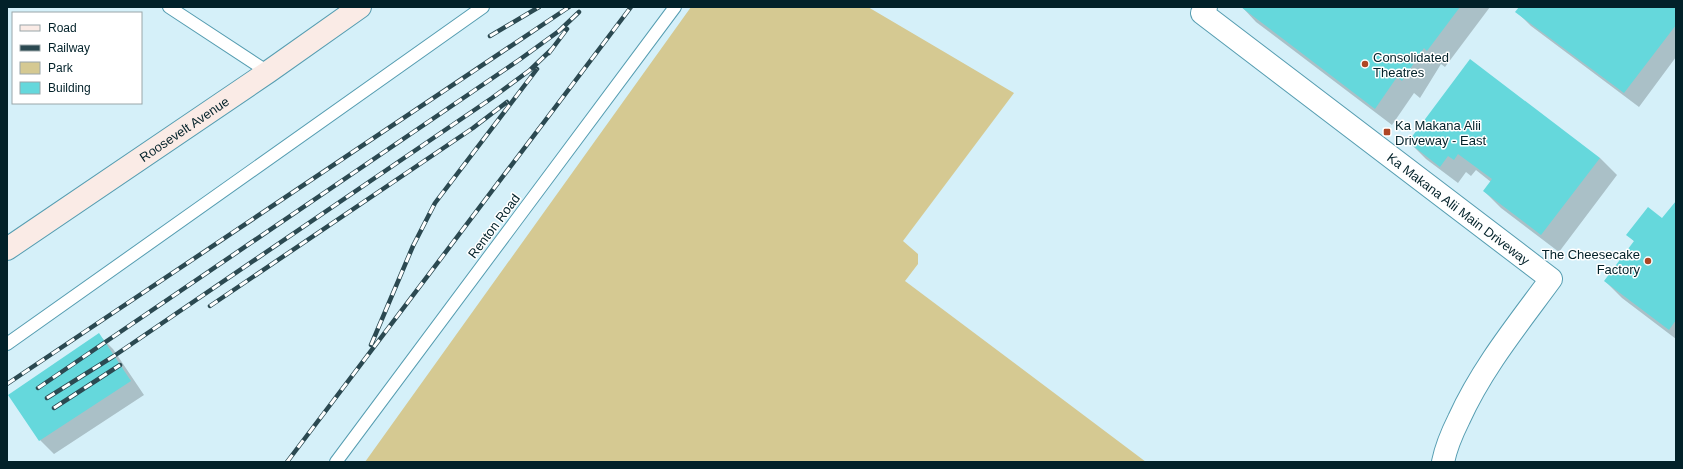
<svg xmlns="http://www.w3.org/2000/svg" width="1683" height="469" viewBox="0 0 1683 469" font-family="Helvetica,sans-serif">
  <style>
    .green { fill: #d5c992 }
    .shadow { fill: #0003 }
    .building { fill: #65d8dc }
    .lines { fill: none; stroke-linecap: round; stroke-linejoin: round }
    .lane-casing { stroke: #569db1; stroke-width: 14 }
    .street-casing { stroke: #569db1; stroke-width: 24 }
    .secondary-casing { stroke: #569db1; stroke-width: 24 }
    .lane { stroke: #fff; stroke-width: 12 }
    .street { stroke: #fff; stroke-width: 22 }
    .secondary { stroke: #faebe6; stroke-width: 22 }
    .rail-casing { stroke: #2b4951; stroke-width: 4.5 }
    .rail { stroke: #fff; stroke-width: 3; stroke-dasharray: 9; stroke-linecap: butt }
    .poi-dot { fill: #ae4625; stroke: #fff; stroke-width: 1.5 }
    .labels { text-anchor: middle; dominant-baseline: central; stroke-width: 3; stroke-linejoin: round; paint-order: stroke }
    .poi-label { font-size: 13px; fill: #022129; stroke: #fff; text-anchor: start }
    .street-label { font-size: 13px; fill: #022129; stroke: #fff }
  </style>
  <rect width="100%" height="100%" fill="#d5f0f9"/>
  <path class="green" d="M691 7H868L1014 93 903 241 918 254V264L905 281 1146 462H365Z"/>
  <path class="shadow" d="M1242 7H1490L1445 67 1441 64 1420 98 1414 93 1392 125 1256 22Z
    M1520 7H1676V57L1639 107 1531 26 1517 12Z
    M1409 142 1600 158 1617 175 1559 252 1501 208 1484 191 1491 182 1476 170 1471 176 1466 172 1458 183 1426 159Z
    M1676 203V339L1622 298 1605 281 1635 242 1628 235 1663 220Z
    M99 335 113 349 144 395 54 454 40 440Z"/>
  <path class="building" d="M1241 7H1460L1427 51 1424 48 1402 81 1397 77 1375 109Z
    M1519 7H1676V25L1624 93 1515 12Z
    M1470 59 1600 158 1541 235 1483 191 1492 179 1458 154 1454 160 1448 156 1440 167 1408 142Z
    M1676 201V320L1669 330 1604 281 1634 241 1626 235 1648 207 1662 218Z
    M99 333 131 381 39 441 8 395Z"/>
  <g class="lines">
    <defs>
      <path id="lane" d="M169 7 268 72
        M7 344 483 7
        M336 462 675 7"/>
      <g id="street">
        <path id="s1" d="M1206 7 1202 13 1551 279C1518 324 1482 368 1459 419 1452 433 1446 447 1443 462"/>
      </g>
      <g id="secondary">
        <path id="s2" d="M7 249 268 72 360 7"/>
      </g>
    </defs>
    <use href="#lane" class="lane-casing"/>
    <use href="#street" class="street-casing"/>
    <use href="#secondary" class="secondary-casing"/>
    <use href="#lane" class="lane"/>
    <use href="#street" class="street"/>
    <use href="#secondary" class="secondary"/>
    <defs>
      <path id="rail" d="M490 36 539 7
        M549 53 567 29
        M210 306 473 128 507 102
        M371 345 413 246 435 203 537 69
        M7 384 569 7
        M38 388 519 60 559 31 579 12
        M47 398 114 356 492 98 530 70 552 49
        M54 408 120 365
        M287 462 631 7"/>
    </defs>
    <use href="#rail" class="rail-casing"/>
    <use href="#rail" class="rail"/>
  </g>
  <g class="poi-dot">
    <circle cx="1365" cy="64" r="4"/>
    <rect x="1383" y="128" width="8" height="8" rx="2"/>
    <circle cx="1648" cy="261" r="4"/>
  </g>
  <g class="labels">
    <g class="poi-label">
      <text x="1373" y="57">Consolidated<tspan x="1373" dy="15">Theatres</tspan></text>
      <text x="1395" y="125">Ka Makana Alii<tspan x="1395" dy="15">Driveway - East</tspan></text>
      <text x="1640" y="254" text-anchor="end">The Cheesecake<tspan x="1640" dy="15">Factory</tspan></text>
    </g>
    <g class="street-label">
      <text stroke="none"><textPath href="#s2" startOffset="214">Roosevelt Avenue</textPath></text>
      <text stroke="none"><textPath href="#s1" startOffset="330">Ka Makana Alii Main Driveway</textPath></text>
      <text transform="translate(494 226) rotate(-53)">Renton Road</text>
    </g>
  </g>
  <rect width="1683" height="469" fill="none" stroke="#022129" stroke-width="16"/>
  <rect x="12" y="12" width="130" height="92" fill="#ffffff" stroke="#9aa6a9"/>
  <rect x="20" y="25" width="20" height="6" fill="#faebe6" stroke="#9aa6a9"/>
  <text x="48" y="32" font-size="12" fill="#022129">Road</text>
  <rect x="20" y="45" width="20" height="6" fill="#2b4951" stroke="#9aa6a9"/>
  <text x="48" y="52" font-size="12" fill="#022129">Railway</text>
  <rect x="20" y="62" width="20" height="12" fill="#d5c992" stroke="#9aa6a9"/>
  <text x="48" y="72" font-size="12" fill="#022129">Park</text>
  <rect x="20" y="82" width="20" height="12" fill="#65d8dc" stroke="#9aa6a9"/>
  <text x="48" y="92" font-size="12" fill="#022129">Building</text>
</svg>
